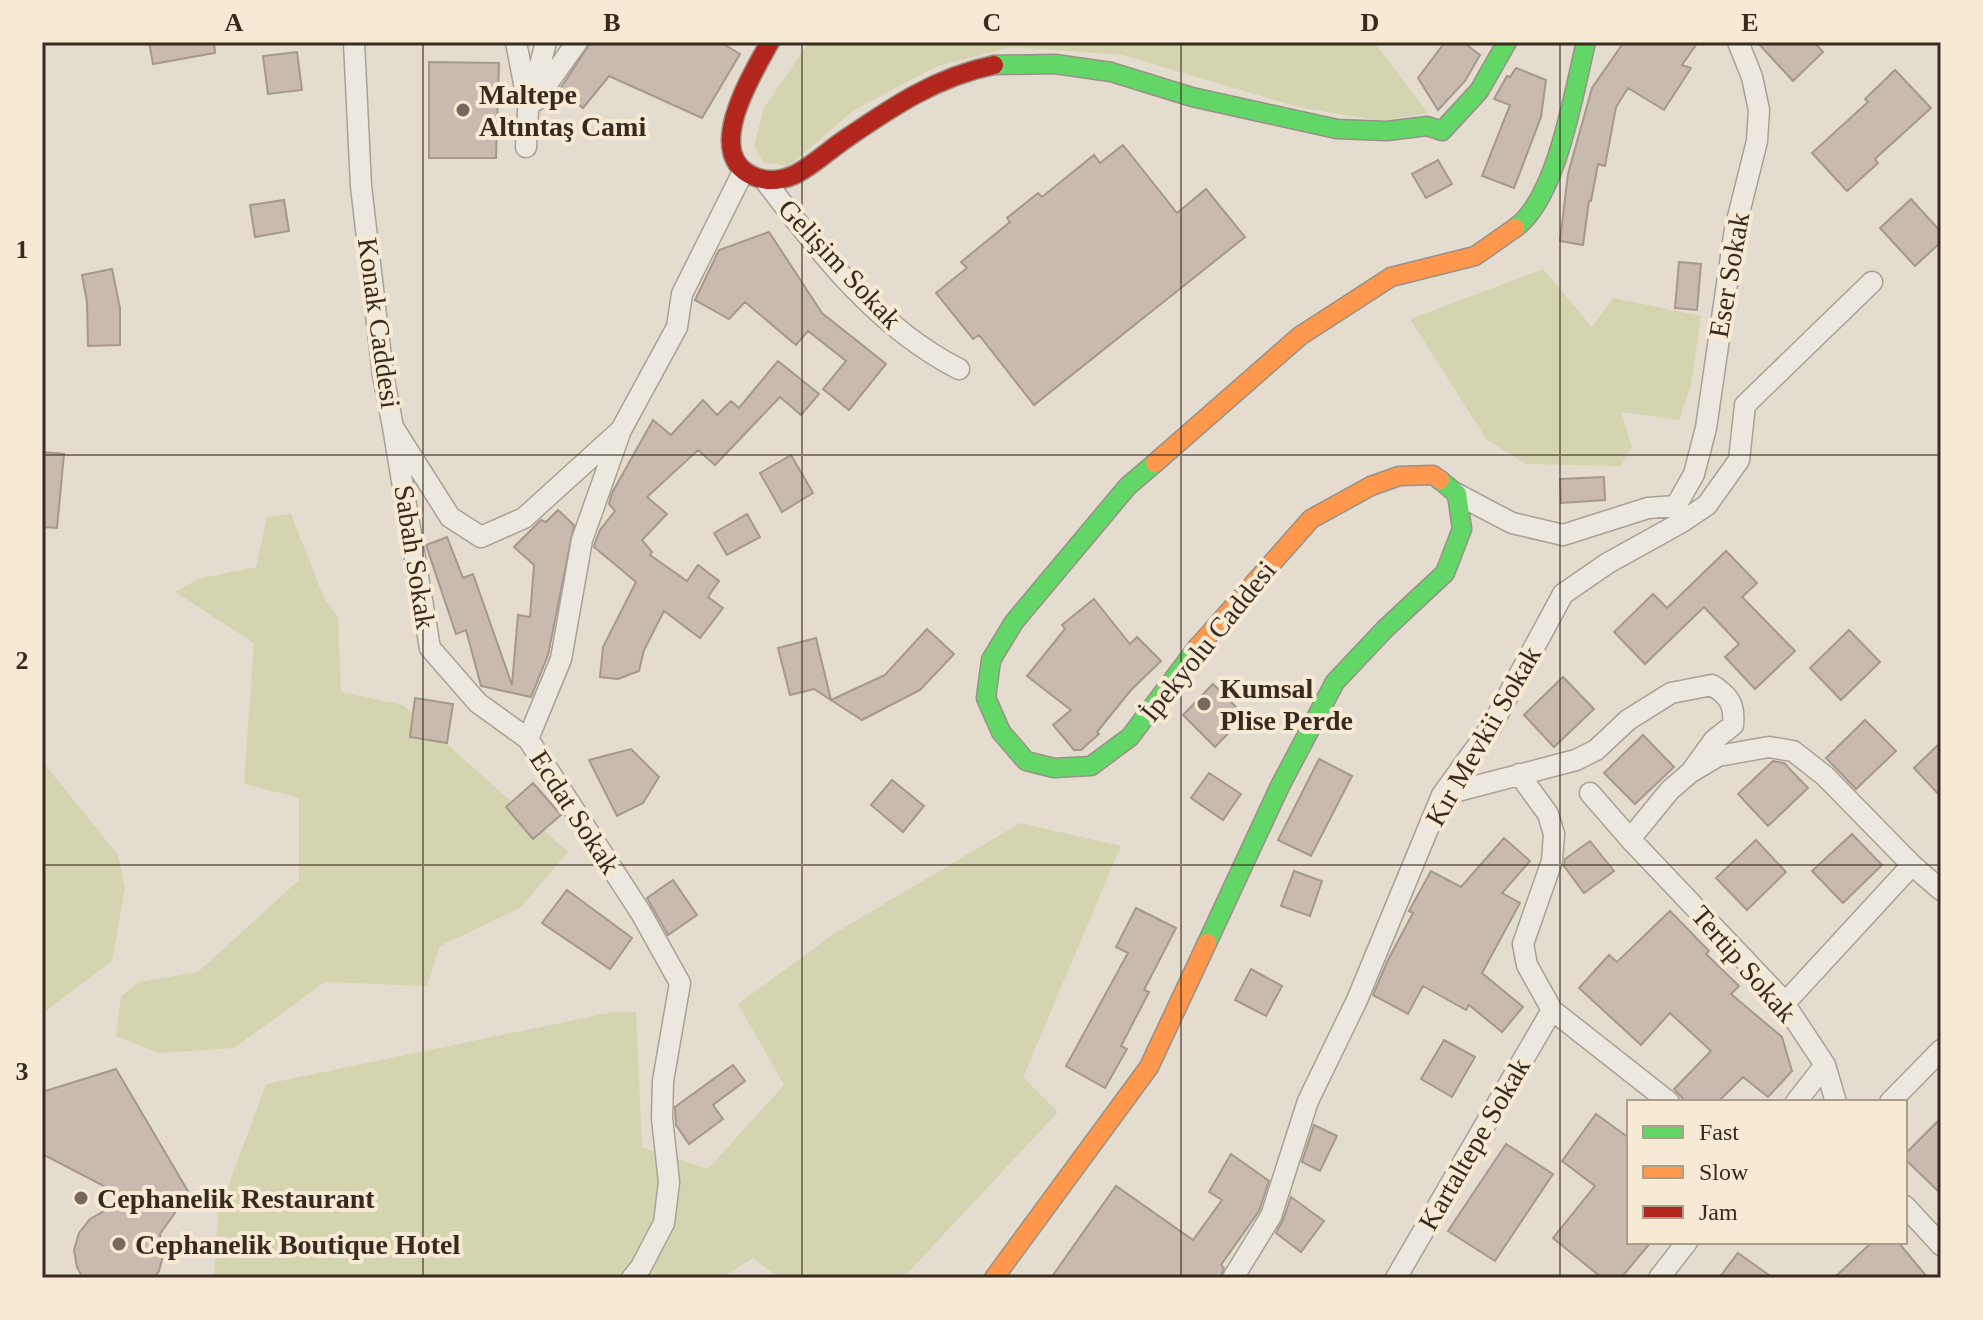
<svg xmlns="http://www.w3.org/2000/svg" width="1983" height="1320" viewBox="0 0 1983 1320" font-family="'Times New Roman',serif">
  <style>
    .green { fill: #d5d4b0 }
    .building { fill: #c8baaf; stroke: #a5988d; stroke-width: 2 }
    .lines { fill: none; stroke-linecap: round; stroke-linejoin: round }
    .street-casing { stroke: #aaa196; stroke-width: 23 }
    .fast-casing { stroke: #999186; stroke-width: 21 }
    .slow-casing { stroke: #999186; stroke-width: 21 }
    .jam-casing { stroke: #999186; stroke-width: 21 }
    .street { stroke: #ece8df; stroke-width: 20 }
    .fast { stroke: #63d668; stroke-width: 18 }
    .slow { stroke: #ff974d; stroke-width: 18 }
    .jam { stroke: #b3261e; stroke-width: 18 }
    .grid { fill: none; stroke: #392a1e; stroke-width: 2; stroke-opacity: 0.55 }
    .poi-dot { fill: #75685c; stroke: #f6ead4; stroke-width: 3 }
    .labels { text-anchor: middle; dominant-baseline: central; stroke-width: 8; stroke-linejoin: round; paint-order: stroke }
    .poi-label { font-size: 28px; font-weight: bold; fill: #392a1e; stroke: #f6ead4; text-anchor: start }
    .street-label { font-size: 28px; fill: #392a1e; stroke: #f6ead4 }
    .neatline { fill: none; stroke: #392a1e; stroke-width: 3 }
    .grid-label { font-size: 26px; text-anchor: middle; font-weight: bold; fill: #392a1e }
  </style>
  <rect width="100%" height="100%" fill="#e4dcce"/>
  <path class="green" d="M809 42H1374L1428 113 1381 121 1298 107 1122 55 1011 47 935 67 854 110 789 166 763 162 754 145 764 108Z
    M1543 269 1592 327 1613 298 1701 316 1691 385 1679 420 1621 412 1632 447 1621 466 1526 464 1487 440 1410 319Z
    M291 514 324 598 338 617 341 692 403 705 568 852 520 908 440 946 427 986 325 982 234 1048 159 1053 116 1036 121 996 139 982 198 972 299 880V798L244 784 254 643 175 592 198 579 256 567 267 517Z
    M42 761 118 855 125 888 112 961 42 1014Z
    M1020 823 1121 846 1023 1077 1058 1112 903 1278H779L753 1258 721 1278H214L218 1214 266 1084 613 1012H636L642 1147 708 1169 784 1085 738 1004 832 935Z"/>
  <path class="building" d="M149 42H214L215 53 153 64Z
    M591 42H720L740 54 702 118 609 76 583 108 560 89Z
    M1445 42H1463L1480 55 1465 81 1438 110 1418 78Z
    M1624 42H1698L1682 65 1691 68 1664 110 1628 88 1616 107 1605 166 1598 164 1591 201H1589L1583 245 1560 241 1568 174 1592 88Z
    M1757 42H1814L1823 52 1793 81Z
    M297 52 302 90 268 94 263 56Z
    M429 62 499 63 496 158H429Z
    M1516 68 1546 80 1541 117 1514 188 1482 176 1510 105 1494 99 1507 76 1510 77Z
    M1895 70 1931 108 1875 159 1878 163 1847 191 1812 153 1868 102 1865 99Z
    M1123 145 1177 213 1206 189 1245 237 1034 405 979 335 973 339 936 293 967 268 961 262 1010 222 1007 218 1038 193 1042 197 1094 155 1100 163Z
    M1438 160 1452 184 1426 198 1412 174Z
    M1911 199 1941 232V242L1915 266 1880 228Z
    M284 200 289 231 255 237 250 205Z
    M769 232 822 313 886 364 849 410 823 389 846 361 808 331 796 345 745 302 729 319 695 300 719 250Z
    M1679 262 1701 264 1697 310 1675 308Z
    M112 269 120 308V345L88 346 87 302 82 275Z
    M778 361 819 394 801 415 780 397 715 465 698 450 647 497 667 514 642 540 652 552 650 555 687 581 698 565 719 581 708 597 723 608 700 638 664 611 644 650 639 671 618 679 600 677 603 647 636 582 594 547 595 543 600 530 615 511 609 504 612 493 653 420 671 435 703 400 717 415 731 401 739 408Z
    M42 452 64 454 57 528 42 527Z
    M791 455 813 493 782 512 760 473Z
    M1604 477 1605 500 1561 503 1560 479Z
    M558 510 574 525 548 655 531 697 481 686 466 630 456 634 426 545 447 537 463 578 473 574 512 685 518 615 530 617 534 565 514 547 541 520 546 522Z
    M747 514 760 537 727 555 714 533Z
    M1726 551 1757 583 1742 597 1795 651 1755 689 1725 657 1739 644 1704 607 1645 664 1614 632 1653 594 1667 608Z
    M1094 599 1130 644 1137 637 1161 661 1131 690 1097 732 1099 734 1081 750H1074L1053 725 1071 710 1027 676 1065 629 1062 625Z
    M927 629 954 654 920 690 862 720 814 689 790 695 778 648 816 638 831 700 885 675Z
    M1849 630 1880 662 1841 700 1810 668Z
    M1563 677 1594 709 1554 747 1524 715Z
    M1213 684 1245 716 1215 747 1183 715Z
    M415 698 453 704 447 743 410 737Z
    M1865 720 1896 751 1856 789 1826 758Z
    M1643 735 1674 767 1635 804 1604 773Z
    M1941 742V797L1914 768Z
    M631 749 659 777 643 803 617 816 589 760Z
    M1319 759 1352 776 1311 856 1278 840Z
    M1773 761 1784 763 1808 788 1768 826 1738 794Z
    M1209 773 1241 794 1223 820 1191 798Z
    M892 780 924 806 903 832 871 805Z
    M533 783 561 815 533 839 506 807Z
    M1852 834 1882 865 1843 903 1812 871Z
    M1504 838 1530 861 1502 893 1520 903 1482 973 1523 1007 1502 1032 1469 1005 1466 1010 1423 986 1408 1014 1373 995 1388 960 1413 913 1409 911 1431 871 1461 887Z
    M1756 840 1786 872 1747 910 1716 878Z
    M1590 841 1614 871 1584 893 1564 866 1565 859Z
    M1294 871 1322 881 1310 916 1281 906Z
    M673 880 697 915 668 935 647 898Z
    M567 890 632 938 610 969 542 923Z
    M1136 908 1176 928 1144 990 1149 992 1121 1046 1127 1049 1105 1088 1066 1066 1128 953 1116 947Z
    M1670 911 1709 951 1706 954 1739 986 1731 994 1782 1037 1792 1071 1768 1097 1743 1077 1718 1102H1686L1674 1089 1711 1051 1670 1013 1641 1045 1579 988 1609 955 1617 962Z
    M1251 969 1282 986 1266 1016 1235 1000Z
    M1444 1040 1475 1057 1452 1097 1421 1079Z
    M733 1065 745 1081 713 1105 723 1119 689 1144 676 1125 675 1107Z
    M116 1069 189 1193 160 1234 163 1255 159 1271 154 1278H83L77 1267 74 1250 79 1233 90 1219 127 1198 42 1154V1092Z
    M1596 1114 1629 1138V1242H1651L1621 1278H1602L1553 1238 1595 1186 1562 1161Z
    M1941 1118V1194L1905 1159V1154Z
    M1314 1125 1337 1136 1320 1171 1302 1162Z
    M1506 1144 1553 1174 1495 1261 1448 1231Z
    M1231 1154 1269 1181 1259 1211 1221 1265 1224 1268 1220 1278H1051L1116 1186 1193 1240 1222 1200 1209 1192Z
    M1291 1197 1324 1221 1301 1252 1276 1233 1283 1220Z
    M1872 1242H1898L1928 1278H1834Z
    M1738 1253 1773 1278H1719Z"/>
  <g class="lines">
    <defs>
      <path id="street" d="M354 42 361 186 383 375 393 427 450 517 481 537 524 518 621 430
        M516 42 527 99
        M535 101 577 42
        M526 147 528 111 546 42
        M766 182C819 252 878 328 959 369
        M393 427 430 648 478 703 528 739 641 913 680 983 663 1081 662 1118 669 1182 664 1223 641 1267 632 1278
        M1676 506 1694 474 1706 428 1735 229 1757 141 1759 110 1752 77 1738 42
        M1682 522 1707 505 1739 460 1745 405 1872 282
        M528 739 561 659 582 540 621 430 677 327 682 294 743 172
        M1519 774 1548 814 1554 834 1552 861 1523 944 1527 965 1552 1010 1669 1102
        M1590 793 1630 839 1780 997 1825 1065 1836 1102
        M1442 795 1576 760 1596 750 1628 720 1671 693 1712 685C1729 696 1735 704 1733 725L1714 740 1691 772
        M1630 839 1670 790 1691 772 1718 756 1769 747 1793 751 1825 776 1912 865 1941 890
        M1784 1004 1912 865
        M1796 1102 1825 1065
        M1890 1102 1941 1050
        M1905 1206 1941 1245
        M1233 1278 1271 1216 1308 1101 1357 1000 1442 795 1491 727 1563 594 1608 563 1682 522 1676 506 1648 508 1563 535 1512 523 1457 494
        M1396 1278 1552 1010
        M1659 1278 1687 1242"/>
      <path id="fast" d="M994 65 1055 64 1111 72 1192 97 1337 129 1387 131 1427 126 1442 131 1479 91 1507 42
        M1515 228C1557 199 1574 91 1586 42
        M1155 463 1128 486 1014 622 991 660 986 698 1001 732 1026 761 1054 768 1091 766 1130 737 1196 649
        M1207 943 1280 786 1335 682 1385 629 1445 573 1462 529 1457 494 1440 480"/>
      <path id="slow" d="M1155 463 1300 336 1391 277 1475 256 1515 228
        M1196 649 1311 519 1371 486 1399 476 1433 475 1440 480
        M994 1278 1149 1067 1207 943"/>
      <path id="jam" d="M770 42C753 73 702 154 753 176 766 182 780 181 794 175 811 167 828 151 844 140 892 107 936 77 994 65"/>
    </defs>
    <use href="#street" class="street-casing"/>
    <use href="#fast" class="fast-casing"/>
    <use href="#slow" class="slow-casing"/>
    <use href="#jam" class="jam-casing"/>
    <use href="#street" class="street"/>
    <use href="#fast" class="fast"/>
    <use href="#slow" class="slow"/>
    <use href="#jam" class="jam"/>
  </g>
  <path class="grid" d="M423 42V1278M802 42V1278M1181 42V1278M1560 42V1278M42 455H1941M42 865H1941"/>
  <g class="poi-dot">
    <circle cx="463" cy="110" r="8"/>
    <circle cx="1204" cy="704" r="8"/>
    <circle cx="81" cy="1198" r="8"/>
    <circle cx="119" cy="1244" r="8"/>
  </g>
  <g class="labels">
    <g class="poi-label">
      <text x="479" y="94">Maltepe<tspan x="479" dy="32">Altıntaş Cami</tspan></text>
      <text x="1220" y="688">Kumsal<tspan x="1220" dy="32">Plise Perde</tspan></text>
      <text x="97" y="1198">Cephanelik Restaurant</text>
      <text x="135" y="1244">Cephanelik Boutique Hotel</text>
    </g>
    <g class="street-label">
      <text transform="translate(840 264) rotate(47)">Gelişim Sokak</text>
      <text transform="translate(1729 275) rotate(-80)">Eser Sokak</text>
      <text transform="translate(379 323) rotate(82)">Konak Caddesi</text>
      <text transform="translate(415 557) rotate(81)">Sabah Sokak</text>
      <text transform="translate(1208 641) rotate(-51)">İpekyolu Caddesi</text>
      <text transform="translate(1483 736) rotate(-60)">Kır Mevkii Sokak</text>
      <text transform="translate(575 812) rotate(57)">Ecdat Sokak</text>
      <text transform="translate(1744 964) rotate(49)">Tertip Sokak</text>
      <text transform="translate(1474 1144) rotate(-60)">Kartaltepe Sokak</text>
    </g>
  </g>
  <rect width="1983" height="1320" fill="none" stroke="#f6ead4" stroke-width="88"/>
  <rect x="1627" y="1100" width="280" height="144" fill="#f6ead4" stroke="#aa9d8b" stroke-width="2"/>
  <rect x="1643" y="1126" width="40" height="12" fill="#63d668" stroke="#aa9d8b" stroke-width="2"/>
  <text x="1699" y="1140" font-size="24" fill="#392a1e">Fast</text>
  <rect x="1643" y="1166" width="40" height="12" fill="#ff974d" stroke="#aa9d8b" stroke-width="2"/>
  <text x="1699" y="1180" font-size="24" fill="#392a1e">Slow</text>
  <rect x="1643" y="1206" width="40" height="12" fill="#b3261e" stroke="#aa9d8b" stroke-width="2"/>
  <text x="1699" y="1220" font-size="24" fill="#392a1e">Jam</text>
  <rect x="44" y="44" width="1895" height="1232" class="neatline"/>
  <g class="grid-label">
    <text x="234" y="31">A</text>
    <text x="612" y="31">B</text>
    <text x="992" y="31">C</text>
    <text x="1370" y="31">D</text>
    <text x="1750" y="31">E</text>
    <text x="22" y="258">1</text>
    <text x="22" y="669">2</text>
    <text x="22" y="1080">3</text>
  </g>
</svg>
